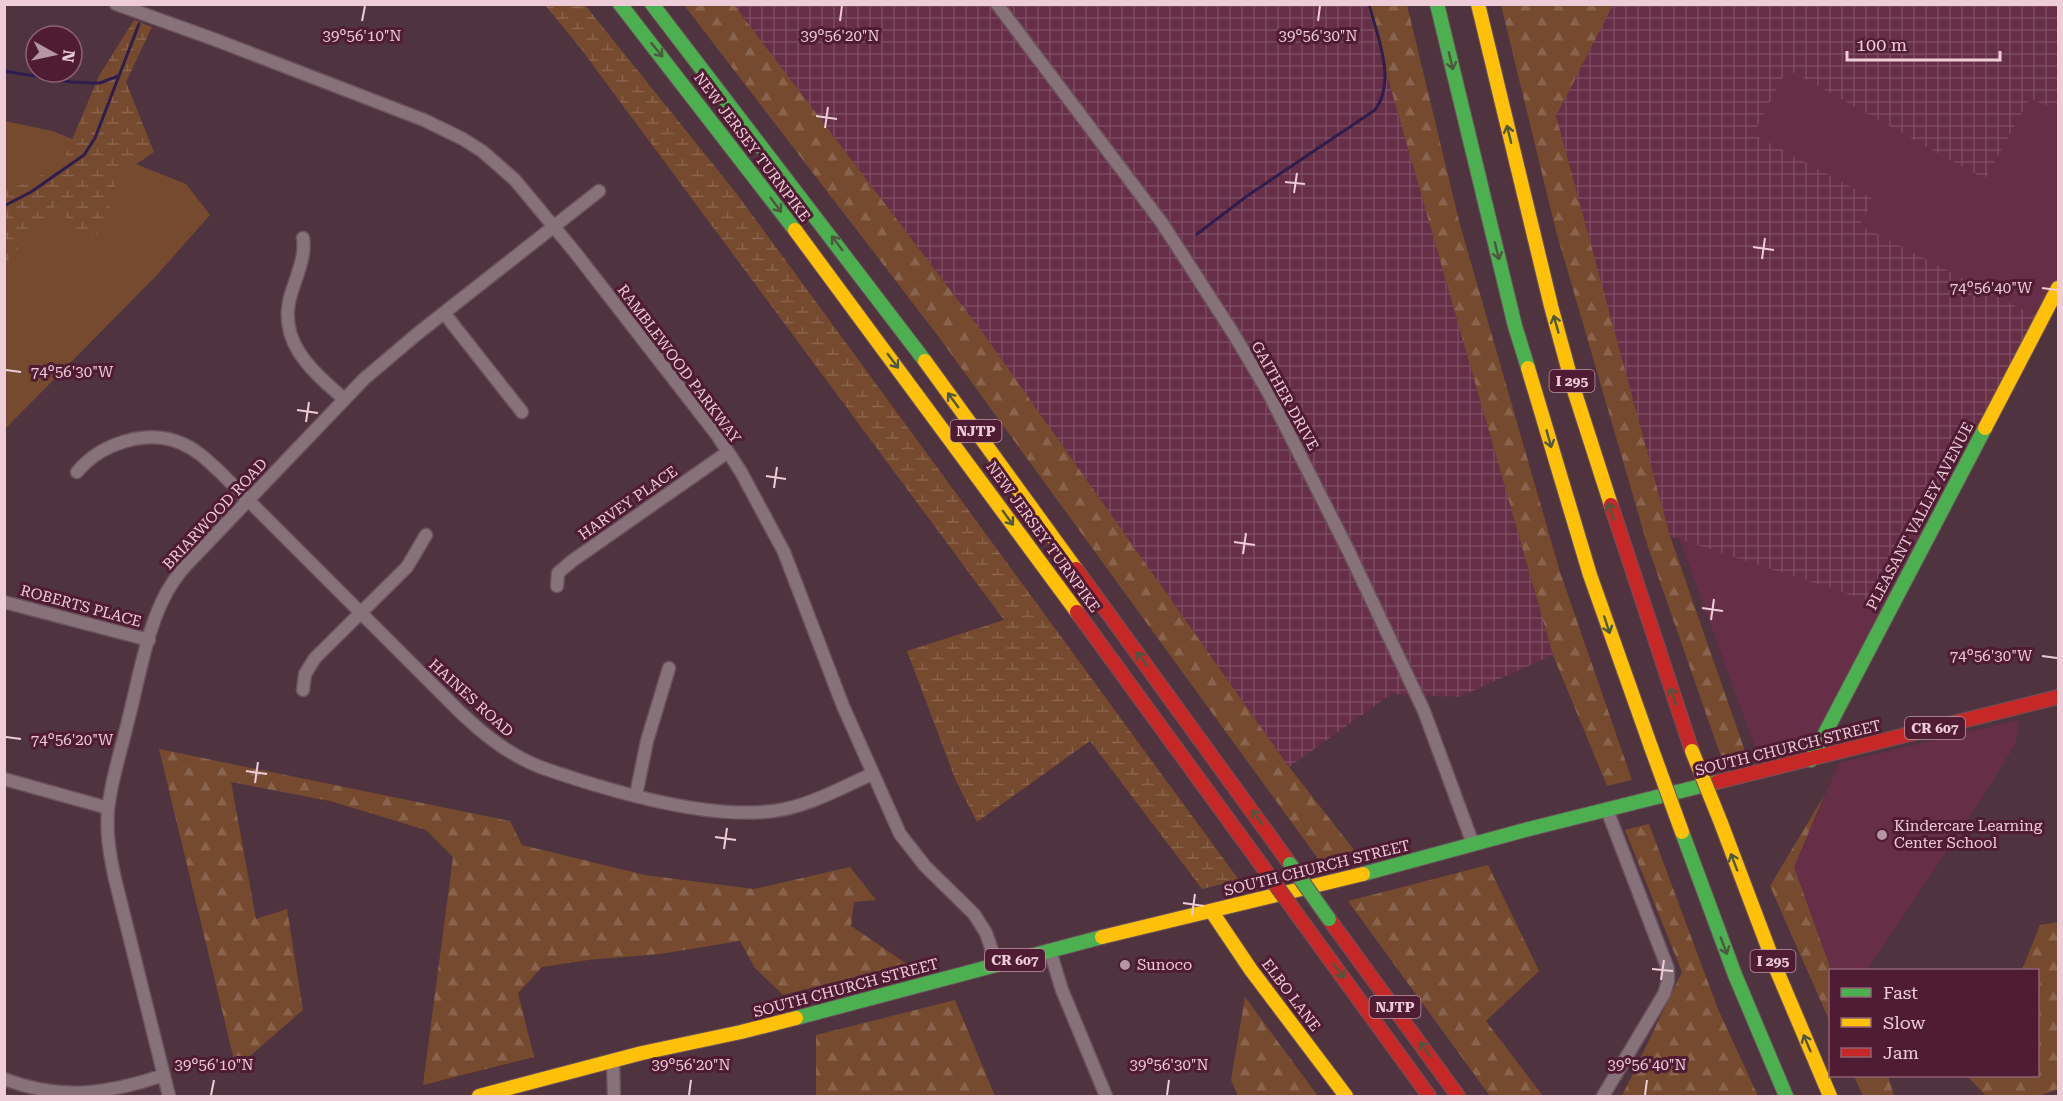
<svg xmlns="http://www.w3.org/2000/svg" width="2063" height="1101" viewBox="0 0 2063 1101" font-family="'Roboto Serif',serif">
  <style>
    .built { fill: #672e47 }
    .industrial { fill: url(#industrial-grid) }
    .green { fill: #764a2f }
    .forest { fill: url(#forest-firs) }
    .wetland { fill: url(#wetland-marsh) }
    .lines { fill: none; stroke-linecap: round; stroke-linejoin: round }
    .stream { stroke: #2f1d4e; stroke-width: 3 }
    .street-casing { stroke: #6a515c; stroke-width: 15 }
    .fast-casing { stroke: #6a515c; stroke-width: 16 }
    .slow-casing { stroke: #6a515c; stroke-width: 16 }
    .jam-casing { stroke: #6a515c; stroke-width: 16 }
    .street { stroke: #88727a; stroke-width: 12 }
    .fast { stroke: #4caf50; stroke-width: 14 }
    .slow { stroke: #ffc107; stroke-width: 14 }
    .jam { stroke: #c62828; stroke-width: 14 }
    .fast-bridge-casing { stroke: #6a515c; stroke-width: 16; stroke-linecap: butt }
    .slow-bridge-casing { stroke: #6a515c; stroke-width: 16; stroke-linecap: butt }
    .jam-bridge-casing { stroke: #6a515c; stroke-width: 16; stroke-linecap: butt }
    .fast-bridge { stroke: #4caf50; stroke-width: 14 }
    .slow-bridge { stroke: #ffc107; stroke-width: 14 }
    .jam-bridge { stroke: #c62828; stroke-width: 14 }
    .oneway { stroke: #4e573f }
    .ticks { fill: none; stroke: #eeccd8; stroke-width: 2 }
    .poi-dot { fill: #b696a2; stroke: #501c33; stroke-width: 2 }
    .labels { text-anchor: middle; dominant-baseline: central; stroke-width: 6; stroke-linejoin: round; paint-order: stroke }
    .shield { fill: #501c33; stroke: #bf97a6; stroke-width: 1.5 }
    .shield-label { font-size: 14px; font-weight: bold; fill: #eeccd8 }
    .street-label { font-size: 15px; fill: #eeccd8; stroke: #501c33 }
    .poi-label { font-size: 15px; fill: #eeccd8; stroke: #501c33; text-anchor: start }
    .ticks-label { font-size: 15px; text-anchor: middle; fill: #eeccd8; stroke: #501c33; stroke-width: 6; stroke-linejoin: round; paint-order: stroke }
  </style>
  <defs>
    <pattern id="industrial-grid" width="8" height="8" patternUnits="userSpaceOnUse" patternTransform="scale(1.5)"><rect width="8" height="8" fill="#672e47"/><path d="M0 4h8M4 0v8" fill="none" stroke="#7d4b61"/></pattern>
    <pattern id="forest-firs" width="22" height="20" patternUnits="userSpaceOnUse" patternTransform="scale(1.5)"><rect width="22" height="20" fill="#764a2f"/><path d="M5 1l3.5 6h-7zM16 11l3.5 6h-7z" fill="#8a634c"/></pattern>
    <pattern id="wetland-marsh" width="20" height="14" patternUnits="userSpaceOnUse" patternTransform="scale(1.5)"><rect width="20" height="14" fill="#764a2f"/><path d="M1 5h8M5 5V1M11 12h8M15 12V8" fill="none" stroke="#8a634c"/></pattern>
  </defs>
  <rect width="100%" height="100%" fill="#4f333f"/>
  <path class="built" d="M1525 5H2058V290L1811 760 1764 772 1637 422Z
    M2019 720 2015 745 1979 803 1867 970H1831L1794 867 1839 763Z"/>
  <path class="industrial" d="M734 5H1367L1553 655 1459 697 1391 694 1289 767 983 333Z
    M1613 5H2058V111L2030 98 1985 179 1787 69 1753 134 1873 199 1860 225 2040 319 2027 344 1869 601 1670 536 1556 116Z"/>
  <path class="green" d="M5 121 52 131 186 184 210 215 156 276 5 429Z"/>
  <path class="forest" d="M684 5H734L983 333 1289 767 1355 851 1319 860 938 336Z
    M1367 5H1407L1459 221 1560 572 1632 780 1607 786 1553 655Z
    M1501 5H1613L1556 116 1670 536 1745 751 1721 757 1648 547 1556 231Z
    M159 749 510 821 522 845 645 875 754 889 850 867 876 900 854 902 851 926 907 964 783 995 755 968 740 941 660 954 588 960 542 967 518 993 534 1057 423 1085 453 857 426 830 330 801 231 782 256 919 287 909 303 1010 236 1068Z
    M1825 794 1794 867 1831 970 1830 1022 1770 886Z
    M1649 824 1718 1009 1758 1096H1622L1682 972 1625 830Z
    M1488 865 1539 971 1486 1021 1543 1096H1490L1348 901Z
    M2058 922V1089L2039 1096H1986L1967 1076H2038V970H2022L2040 925Z
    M1245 997 1318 1096H1238L1231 1080Z
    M955 1000 995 1096H816V1035Z
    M1854 1076H1888L1894 1096H1863Z"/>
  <path class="wetland" d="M545 5H585L737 194 1239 880 1202 889 1090 741 977 822 956 781 907 651 1004 620 581 49Z
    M134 20 152 27 126 82 154 152 117 177 105 229 86 243 56 205 5 264V192L61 166 99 76Z"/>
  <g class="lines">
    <path class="stream" d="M4 71 71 82 92 83H100L118 76
      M4 206 31 192 84 155 95 138 139 24
      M1197 234 1247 196 1375 110C1397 80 1377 37 1369 4"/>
    <defs>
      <path id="street" d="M116 4 216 40 424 120 463 139 482 151 515 180 574 251 689 399 717 435 741 472 784 552 843 706 900 834 925 866 974 914 986 933 997 965
        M997 4 1162 223 1233 333 1268 392 1348 550 1424 711 1473 844
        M303 238C306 255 297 275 292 291 275 340 311 370 344 399
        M444 313 522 412
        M77 472C101 443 148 428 183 444 197 450 208 461 220 472L459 711C484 735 508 754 540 767 606 790 704 820 773 811 807 807 841 788 872 774
        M557 586 558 573 572 561 728 452
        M4 602 149 640
        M303 690 305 674 315 658 407 567 426 535
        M4 779 108 808
        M636 795 647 741 669 668
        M1050 951 1062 990 1106 1096
        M613 1061 614 1096
        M4 1079C62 1101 107 1094 164 1075
        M169 1096 115 879C110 856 106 834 108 810 111 780 121 751 128 721 139 679 148 618 173 582 179 573 186 565 193 558L364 379 417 334 599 191
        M1603 1096 1664 994 1668 981V969L1607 810"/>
      <path id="fast" d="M620 4 795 230
        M652 4 925 361
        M1437 4 1515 326 1528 368
        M1811 760 1985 428
        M1682 832 1735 975 1786 1096
        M1363 874 1525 830 1717 782
        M796 1018 1102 937"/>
      <path id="slow" d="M1478 4 1551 306 1574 390 1611 505
        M795 230 1077 612
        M925 361 1076 569
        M1528 368 1590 575 1651 747
        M1985 428 2058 288
        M1721 823 1777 971 1830 1096
        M1212 912 1251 970 1346 1096
        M1102 937 1363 874
        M479 1096 642 1053 741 1032 796 1018"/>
      <path id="jam" d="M1611 505 1692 751
        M1076 569 1290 864
        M1077 612 1257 859
        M1717 782 2058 697
        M1329 919 1458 1096
        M1304 924 1429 1096"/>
    </defs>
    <use href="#street" class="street-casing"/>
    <use href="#fast" class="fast-casing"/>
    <use href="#slow" class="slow-casing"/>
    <use href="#jam" class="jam-casing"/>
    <use href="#street" class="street"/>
    <use href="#fast" class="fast"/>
    <use href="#slow" class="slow"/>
    <use href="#jam" class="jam"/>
    <defs>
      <path id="fast-bridge" d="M1290 864 1329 919"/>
      <path id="slow-bridge" d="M1651 747 1682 832
        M1692 751 1721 823"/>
      <path id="jam-bridge" d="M1257 859 1304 924"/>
    </defs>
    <use href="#fast-bridge" class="fast-bridge-casing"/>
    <use href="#slow-bridge" class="slow-bridge-casing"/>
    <use href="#jam-bridge" class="jam-bridge-casing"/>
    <use href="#fast-bridge" class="fast-bridge"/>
    <use href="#slow-bridge" class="slow-bridge"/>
    <use href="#jam-bridge" class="jam-bridge"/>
  </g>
  <defs><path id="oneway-shaft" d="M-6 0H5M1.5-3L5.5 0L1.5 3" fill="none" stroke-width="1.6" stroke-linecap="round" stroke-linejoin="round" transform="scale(1.5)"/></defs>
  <g class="oneway">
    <use href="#oneway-shaft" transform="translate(657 50) rotate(51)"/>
    <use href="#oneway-shaft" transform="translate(1451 61) rotate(76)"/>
    <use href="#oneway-shaft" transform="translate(1509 134) rotate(-104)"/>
    <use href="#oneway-shaft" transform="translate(776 205) rotate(53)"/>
    <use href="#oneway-shaft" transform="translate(837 243) rotate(-127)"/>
    <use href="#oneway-shaft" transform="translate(1497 251) rotate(76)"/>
    <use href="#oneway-shaft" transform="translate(1556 324) rotate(-106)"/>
    <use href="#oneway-shaft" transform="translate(893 361) rotate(53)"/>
    <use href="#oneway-shaft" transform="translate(953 400) rotate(-126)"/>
    <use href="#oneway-shaft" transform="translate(1549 439) rotate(74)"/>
    <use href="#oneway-shaft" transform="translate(1611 511) rotate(-108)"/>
    <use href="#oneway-shaft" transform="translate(1008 518) rotate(54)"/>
    <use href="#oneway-shaft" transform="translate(1607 625) rotate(72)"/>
    <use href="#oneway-shaft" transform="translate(1142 659) rotate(-126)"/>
    <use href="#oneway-shaft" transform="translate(1673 696) rotate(-109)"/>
    <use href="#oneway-shaft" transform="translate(1257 817) rotate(-126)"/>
    <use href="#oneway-shaft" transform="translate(1734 862) rotate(-111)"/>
    <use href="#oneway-shaft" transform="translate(1724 946) rotate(69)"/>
    <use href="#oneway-shaft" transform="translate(1339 971) rotate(54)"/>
    <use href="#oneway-shaft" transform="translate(1807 1043) rotate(-113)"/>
    <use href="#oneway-shaft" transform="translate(1425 1049) rotate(-125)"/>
  </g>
  <path class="ticks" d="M362 21 365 6M840 21 842 6M1318 21 1320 6M816 116 837 119M825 128 828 107M1285 182 1305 184M1294 193 1297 173M1753 247 1774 250M1762 259 1765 238M2042 288 2057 290M6 370 21 372M297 410 318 413M306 422 309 402M766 476 786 479M774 488 777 467M1234 542 1255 545M1243 554 1246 533M1702 608 1723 611M1711 620 1714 599M2042 656 2057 658M6 737 21 739M246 771 267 774M255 783 258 762M715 837 736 840M724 849 727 828M1183 903 1204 906M1192 915 1195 894M1652 969 1673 971M1661 980 1664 960M211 1095 214 1080M689 1095 691 1080M1167 1095 1169 1080M1645 1095 1647 1080"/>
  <g class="poi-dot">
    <circle cx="1882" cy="835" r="6"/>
    <circle cx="1125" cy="965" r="6"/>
  </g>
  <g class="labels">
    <g class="shield">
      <rect x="1549.5" y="370" width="45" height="22" rx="4.5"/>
      <rect x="950.5" y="420" width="51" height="22" rx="4.5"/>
      <rect x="1905" y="717" width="60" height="22" rx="4.5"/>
      <rect x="985" y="949" width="60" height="22" rx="4.5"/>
      <rect x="1750.5" y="950" width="45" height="22" rx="4.5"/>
      <rect x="1369.5" y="996" width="51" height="22" rx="4.5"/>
    </g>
    <g class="shield-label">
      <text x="1572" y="381">I 295</text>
      <text x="976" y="431">NJTP</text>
      <text x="1935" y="728">CR 607</text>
      <text x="1015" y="960">CR 607</text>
      <text x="1773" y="961">I 295</text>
      <text x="1395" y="1007">NJTP</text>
    </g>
    <g class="street-label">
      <text transform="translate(752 147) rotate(53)">NEW JERSEY TURNPIKE</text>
      <text transform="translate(679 364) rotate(53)">RAMBLEWOOD PARKWAY</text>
      <text transform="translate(1285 396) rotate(61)">GAITHER DRIVE</text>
      <text transform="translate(628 503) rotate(-35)">HARVEY PLACE</text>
      <text transform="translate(215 514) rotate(-47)">BRIARWOOD ROAD</text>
      <text transform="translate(1920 516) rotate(-62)">PLEASANT VALLEY AVENUE</text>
      <text transform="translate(1043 537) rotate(54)">NEW JERSEY TURNPIKE</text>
      <text transform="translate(81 606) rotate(15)">ROBERTS PLACE</text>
      <text transform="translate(471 698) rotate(42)">HAINES ROAD</text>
      <text transform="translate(1788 748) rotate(-14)">SOUTH CHURCH STREET</text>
      <text transform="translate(1317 868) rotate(-14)">SOUTH CHURCH STREET</text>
      <text transform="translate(846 988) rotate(-15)">SOUTH CHURCH STREET</text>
      <text transform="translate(1291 995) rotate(53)">ELBO LANE</text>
    </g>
    <g class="poi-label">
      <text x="1894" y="826">Kindercare Learning<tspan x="1894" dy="17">Center School</tspan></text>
      <text x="1137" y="965">Sunoco</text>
    </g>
  </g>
  <g class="ticks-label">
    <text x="362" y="41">39°56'10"N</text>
    <text x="840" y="41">39°56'20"N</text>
    <text x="1318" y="41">39°56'30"N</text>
    <text x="1991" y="293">74°56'40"W</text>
    <text x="72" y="377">74°56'30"W</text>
    <text x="1991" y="661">74°56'30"W</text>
    <text x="72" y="745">74°56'20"W</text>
    <text x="214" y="1070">39°56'10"N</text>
    <text x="691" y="1070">39°56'20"N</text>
    <text x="1169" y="1070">39°56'30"N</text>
    <text x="1647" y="1070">39°56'40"N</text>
  </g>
  <rect width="2063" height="1101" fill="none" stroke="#eeccd8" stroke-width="12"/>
  <rect x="1829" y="969" width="210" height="108" fill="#501c33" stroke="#8f6275" stroke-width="1.5"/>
  <rect x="1841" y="988" width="30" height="9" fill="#4caf50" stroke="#8f6275" stroke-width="1.5"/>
  <text x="1883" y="999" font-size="18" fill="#eeccd8">Fast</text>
  <rect x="1841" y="1018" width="30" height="9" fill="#ffc107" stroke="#8f6275" stroke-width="1.5"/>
  <text x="1883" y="1029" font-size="18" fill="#eeccd8">Slow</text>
  <rect x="1841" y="1048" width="30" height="9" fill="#c62828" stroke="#8f6275" stroke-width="1.5"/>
  <text x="1883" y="1059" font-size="18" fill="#eeccd8">Jam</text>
  <g transform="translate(54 54) rotate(98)"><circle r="28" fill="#501c33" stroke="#8f6275" stroke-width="1.5"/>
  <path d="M0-4.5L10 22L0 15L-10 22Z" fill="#b696a2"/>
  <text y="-9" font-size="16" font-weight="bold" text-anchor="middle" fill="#eeccd8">N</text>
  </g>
  <path d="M1847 51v9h153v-9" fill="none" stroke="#eeccd8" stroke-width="3"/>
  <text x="1856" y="51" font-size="18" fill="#eeccd8" stroke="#501c33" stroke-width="4.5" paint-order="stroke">100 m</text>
</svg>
